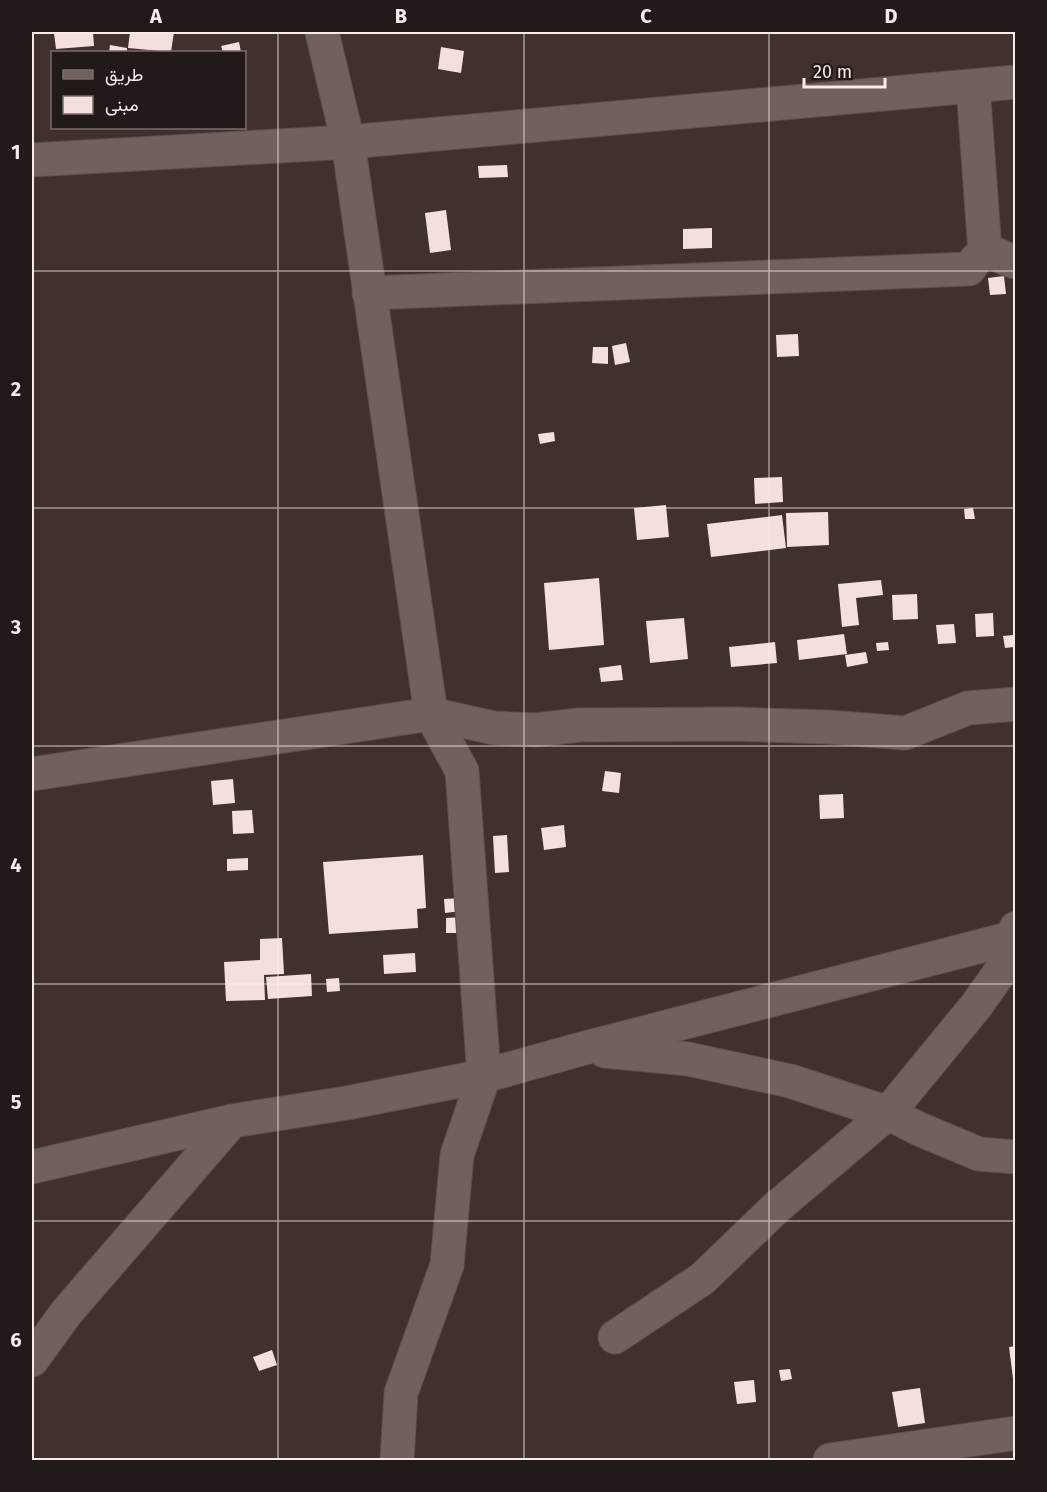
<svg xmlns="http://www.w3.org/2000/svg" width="1047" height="1492" viewBox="0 0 1047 1492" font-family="'Fira Sans',Vazirmatn,sans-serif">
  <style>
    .building { fill: #f5dfdc }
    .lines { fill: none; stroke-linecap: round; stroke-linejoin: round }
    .minor-casing { stroke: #5d4f4d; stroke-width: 35 }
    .minor { stroke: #72605d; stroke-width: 33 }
    .grid { fill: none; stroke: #f7eceb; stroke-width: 1.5; stroke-opacity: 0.55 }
    .neatline { fill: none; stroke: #f7eceb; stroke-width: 2 }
    .grid-label { font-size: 20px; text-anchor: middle; font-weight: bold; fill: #f7eceb }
  </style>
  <rect width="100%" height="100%" fill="#40302e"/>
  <path class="building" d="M72 32H93L94 46 56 49 54 33Z
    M130 32H174L171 52 128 48Z
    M239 42 241 52H223L221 46Z
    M110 45 127 48V52H109Z
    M441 47 464 51 461 73 438 69Z
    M507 165 508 177 479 178 478 166Z
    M446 210 451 250 430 253 425 213Z
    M712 228V248L683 249V229Z
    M1004 276 1006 294 990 295 988 278Z
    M798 334 799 356 777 357 776 335Z
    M626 343 630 362 615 365 612 346Z
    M593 347H608V364L592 363Z
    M554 432 555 441 540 444 538 434Z
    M782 477 783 502 755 504 754 478Z
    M666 505 669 537 637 540 634 508Z
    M973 508 975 519H965L964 509Z
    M828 512 829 545 787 547 786 513Z
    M782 515 786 548 711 557 707 524Z
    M599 578 604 645 549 650 544 583Z
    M881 580 883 595 856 598 859 625 842 627 838 584Z
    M917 594 918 619 893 620 892 595Z
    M993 613 994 636 976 637 975 614Z
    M684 618 688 659 650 663 646 621Z
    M954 624 956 643 938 644 936 625Z
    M844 634 847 654 799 660 797 640Z
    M1013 635 1014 647 1005 648 1003 636Z
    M775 642 777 663 731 667 729 647Z
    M888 642 889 650 877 651 876 643Z
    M866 652 868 663 847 667 845 655Z
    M621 665 623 680 601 682 599 668Z
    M605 771 621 773 619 793 602 791Z
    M233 779 235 803 213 805 211 781Z
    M843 794 844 818 820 819 819 795Z
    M252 810 254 833 233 834 232 811Z
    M564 825 566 847 544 850 541 828Z
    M507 835 509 872 495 873 493 836Z
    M423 855 426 908 417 909 418 928 329 934 323 862Z
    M248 858V870L227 871V859Z
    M461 898 462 911 445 913 444 899Z
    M462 917 463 933H446V918Z
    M282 938 284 974 264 975 265 1000 226 1001 224 962 260 960V939Z
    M415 953 416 972 384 974 383 955Z
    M311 974 312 996 268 999 266 977Z
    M339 978 340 991 327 992 326 979Z
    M1016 1346V1386H1014L1009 1347Z
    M272 1350 277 1365 259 1371 253 1357Z
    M790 1369 792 1379 781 1381 779 1370Z
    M754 1380 756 1402 737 1404 734 1382Z
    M920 1388 925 1423 898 1427 892 1392Z"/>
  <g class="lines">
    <defs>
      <path id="minor" d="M322 32 348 142 431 714 494 728 536 730 579 725 734 724 828 727 905 733 968 708 1016 704
        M973 86 985 252
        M32 160 348 142 1016 82
        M369 293 969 269C990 238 991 257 1016 262
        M32 774 431 714 462 771 484 1076 457 1155 447 1265 401 1393 397 1460
        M605 1051 688 1059 790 1081 888 1113 919 1129 979 1154 1016 1157
        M32 1167 232 1121 347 1103 484 1076 581 1049 1012 938 1016 928
        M615 1337 702 1279 777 1207 888 1113 976 1006 1000 972 1012 938 1016 937
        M32 1360 66 1313 232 1121
        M830 1460 1016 1433"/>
    </defs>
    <use href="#minor" class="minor-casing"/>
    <use href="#minor" class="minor"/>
  </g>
  <path class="grid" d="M278 32V1460M524 32V1460M769 32V1460M32 271H1016M32 508H1016M32 746H1016M32 984H1016M32 1221H1016"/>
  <rect width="1047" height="1492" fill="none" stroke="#221a19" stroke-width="66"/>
  <rect x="51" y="51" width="195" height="78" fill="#221a19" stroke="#776e6d" stroke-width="1.5"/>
  <rect x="63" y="70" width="30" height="9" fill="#72605d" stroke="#776e6d" stroke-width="1.5"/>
  <text x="105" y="81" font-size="18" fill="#f7eceb">طريق</text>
  <rect x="63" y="96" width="30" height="18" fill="#f5dfdc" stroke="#776e6d" stroke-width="1.5"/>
  <text x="105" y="111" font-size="18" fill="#f7eceb">مبنى</text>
  <path d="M804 78v9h81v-9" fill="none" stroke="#f7eceb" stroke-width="3"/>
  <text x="813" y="78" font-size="18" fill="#f7eceb" stroke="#221a19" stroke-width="4.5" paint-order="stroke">20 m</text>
  <rect x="33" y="33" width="981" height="1426" class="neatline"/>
  <g class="grid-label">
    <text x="156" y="23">A</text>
    <text x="401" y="23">B</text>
    <text x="646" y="23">C</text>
    <text x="891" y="23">D</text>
    <text x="16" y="159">1</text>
    <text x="16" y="396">2</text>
    <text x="16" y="634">3</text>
    <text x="16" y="872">4</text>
    <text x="16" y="1109">5</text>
    <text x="16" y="1347">6</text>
  </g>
</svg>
